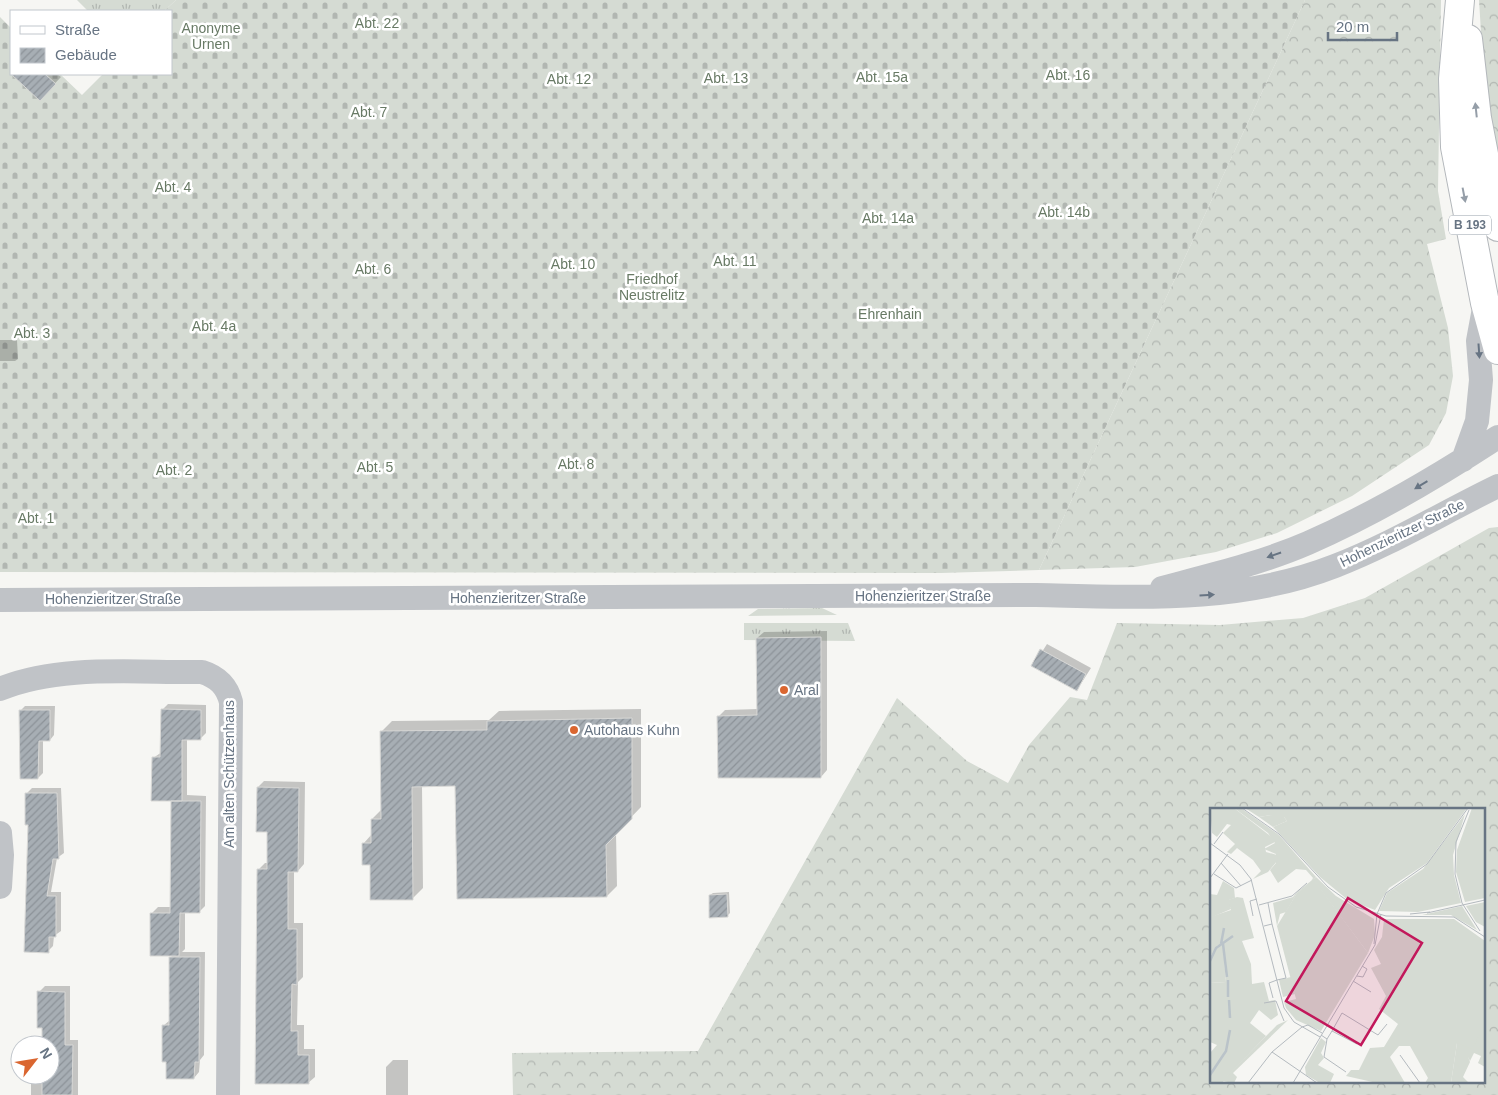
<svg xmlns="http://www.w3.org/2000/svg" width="1498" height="1095" viewBox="0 0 1498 1095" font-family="Arial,sans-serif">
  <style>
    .grass { fill: url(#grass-tufts) }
    .forest { fill: url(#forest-crowns); fill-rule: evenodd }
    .cemetery { fill: url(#cemetery-stones) }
    .shadow { fill: #0003 }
    .building { fill: url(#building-hatch); stroke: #d8d8d6 }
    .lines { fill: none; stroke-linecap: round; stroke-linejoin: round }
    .major-casing { stroke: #b3b7bb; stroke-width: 30 }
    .minor { stroke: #c0c3c7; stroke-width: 24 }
    .major { stroke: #fff; stroke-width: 28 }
    .oneway { fill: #959ea8 }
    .oneway2 { fill: #677483 }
    .poi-dot { fill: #da6630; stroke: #fff; stroke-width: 2 }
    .labels { text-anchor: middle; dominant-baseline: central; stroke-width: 5; stroke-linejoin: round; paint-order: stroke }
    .shield { fill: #fff; stroke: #959ea8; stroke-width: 1 }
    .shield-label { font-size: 12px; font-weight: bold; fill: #677483 }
    .park-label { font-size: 14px; fill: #687a65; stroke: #fff }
    .street-label { font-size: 14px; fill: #677483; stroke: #fff }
    .poi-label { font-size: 14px; fill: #677483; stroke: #fff; text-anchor: start }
    .inset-river { fill: none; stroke: #bac3c9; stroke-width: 2.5 }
    .inset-road { fill: none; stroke: #b4babf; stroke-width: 1 }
    .view { fill: #c2185b; fill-opacity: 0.15; stroke: #c2185b; stroke-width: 2.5 }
    .inset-edge { fill: none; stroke: #677483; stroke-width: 2.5 }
  </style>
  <defs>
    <pattern id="grass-tufts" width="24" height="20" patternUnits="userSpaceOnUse" patternTransform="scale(1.25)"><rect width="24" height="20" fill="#d5dbd3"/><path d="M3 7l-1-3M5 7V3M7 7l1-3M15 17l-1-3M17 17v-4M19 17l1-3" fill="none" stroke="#b1b6b1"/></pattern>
    <pattern id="forest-crowns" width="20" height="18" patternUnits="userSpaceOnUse" patternTransform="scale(1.25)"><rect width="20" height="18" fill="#d5dbd3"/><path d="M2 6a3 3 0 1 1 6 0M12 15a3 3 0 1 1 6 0" fill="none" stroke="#b1b6b1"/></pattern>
    <pattern id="cemetery-stones" width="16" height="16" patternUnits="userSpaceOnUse" patternTransform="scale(1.25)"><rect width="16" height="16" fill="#d5dbd3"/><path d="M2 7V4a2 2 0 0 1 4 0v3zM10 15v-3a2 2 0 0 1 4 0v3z" fill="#b1b6b1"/></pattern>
    <pattern id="building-hatch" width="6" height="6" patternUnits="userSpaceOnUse" patternTransform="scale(1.25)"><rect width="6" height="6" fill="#a7aeb4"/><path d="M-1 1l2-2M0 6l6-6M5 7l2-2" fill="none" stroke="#8c9298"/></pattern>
  </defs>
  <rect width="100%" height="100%" fill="#f6f6f3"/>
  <path class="grass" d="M77 0H176L164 11H88Z
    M822 608 837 615 748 616 758 609Z
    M744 623H848L855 641 744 640Z"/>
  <path class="forest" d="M1305 0H1441L1438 191 1446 239 1427 244 1448 328 1453 376 1446 413 1429 445 1352 496 1277 533 1216 552 1135 567 1039 570Z
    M1479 0H1498V188L1485 97Z
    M1498 527V1095H513L512 1053 698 1051 897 698 967 761 1008 783 1029 745 1070 697 1087 700 1117 623 1220 625 1303 618 1365 598 1489 528ZM1212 809H1484V1081H1212Z"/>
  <path class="cemetery" d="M176 0H1305L1039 570 941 573 0 572V17L11 28V74H60L82 95 103 74H171V11H164Z"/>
  <path class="shadow" d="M30 74H57L61 77 40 99 22 83Z
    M0 340H17L18 359 15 361H0Z
    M827 631V770L821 777 719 716 725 710 758 709 757 638 764 632Z
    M1047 644 1091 668 1077 690 1033 666Z
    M168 704 206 705V733L200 739H187V795L206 796 205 906 199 912H185V949L182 952H205L204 1055 200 1060 199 1072 194 1078 163 1026 170 1020 171 957 173 955 152 913 158 907H171L172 801 153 758 162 752V710Z
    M25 706H55L54 735 50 740H43V773L38 778 20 711Z
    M641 709V807L616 833 617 886 607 896 456 785H422L423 888 413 898 371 863 363 844 372 834V819L382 809V731L392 721 489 720 499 711Z
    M264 781 305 782 304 864 298 871H294V923H303V977L298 982 297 1025H304V1049H315V1077L308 1083 256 1082 258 870 265 863H268L269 831 258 787Z
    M32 788H61L64 853 57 858 51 892H61V931L54 936 53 946 48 951 29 823 27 793Z
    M729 892 730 913 727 916 710 895 713 893Z
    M45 986H70V1040H78V1095H31V1081L37 1075H50V1045H43L39 992Z
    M393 1060H408V1095H386V1067Z"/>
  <path class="building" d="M11 74H45L56 84 40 101Z
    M821 637V778H718L717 716 757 715 756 638Z
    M1040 649 1086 674 1077 691 1031 666Z
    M161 709 201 710V740H182V801H151L152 757H160Z
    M19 710H50V741H39L38 779H20Z
    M632 718V819L606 845 607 897 457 899 455 786 412 787 413 900H370V865H362V843H371V819H381L380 731 487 730V721Z
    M257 787 299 788 298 872H288V929H297V985L292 984 291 1031H298V1055H309V1084H255L257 869H267V832H256Z
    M25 793H57L59 859H53L47 896H56V937H49V953L24 952 28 825H25Z
    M171 801H201L200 913H180L179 956H150V913H170Z
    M727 894 728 917 709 918V895Z
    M169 957H200L199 1062H195L194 1079H166V1062H162V1025H169Z
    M37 991 65 992V1045H73L72 1095H42V1075H50V1045H42V1028H37Z"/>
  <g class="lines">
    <defs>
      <path id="major" d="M1460 0 1453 79 1455 147 1485 303 1498 350
        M1468 39 1477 118 1498 227"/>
    </defs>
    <use href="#major" class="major-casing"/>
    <path class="minor" d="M1463 460 1477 421 1481 380 1478 341 1485 303
      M1162 588C1211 575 1262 563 1308 543 1374 514 1437 477 1498 437
      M0 600 1036 595C1137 597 1238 604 1335 566 1392 544 1444 512 1498 486
      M0 689C60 664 137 673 202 672 218 677 227 686 231 702L228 1095
      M0 833 2 855 0 887"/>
    <use href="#major" class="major"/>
  </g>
  <defs><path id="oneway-solid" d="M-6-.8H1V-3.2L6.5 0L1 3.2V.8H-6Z" transform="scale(1.25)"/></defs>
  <g class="oneway">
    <use href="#oneway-solid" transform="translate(1476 110) rotate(-96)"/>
    <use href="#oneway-solid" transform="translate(1464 195) rotate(79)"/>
  </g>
  <g class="oneway2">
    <use href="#oneway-solid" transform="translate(1479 351) rotate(86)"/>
    <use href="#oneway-solid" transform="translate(1421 485) rotate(149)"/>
    <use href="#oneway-solid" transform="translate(1274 555) rotate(161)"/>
    <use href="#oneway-solid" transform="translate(1207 595) rotate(-4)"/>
  </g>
  <g class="poi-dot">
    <circle cx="784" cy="690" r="5"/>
    <circle cx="574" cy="730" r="5"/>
  </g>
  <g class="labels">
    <rect class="shield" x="1449" y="215.5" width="42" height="19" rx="4"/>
    <g class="shield-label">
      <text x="1470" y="225">B 193</text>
    </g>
    <g class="park-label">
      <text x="377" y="23">Abt. 22</text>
      <text x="211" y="28">Anonyme<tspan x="211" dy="16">Urnen</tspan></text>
      <text x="1068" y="75">Abt. 16</text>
      <text x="882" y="77">Abt. 15a</text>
      <text x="726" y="78">Abt. 13</text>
      <text x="569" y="79">Abt. 12</text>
      <text x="369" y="112">Abt. 7</text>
      <text x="173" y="187">Abt. 4</text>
      <text x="1064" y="212">Abt. 14b</text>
      <text x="888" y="218">Abt. 14a</text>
      <text x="735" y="261">Abt. 11</text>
      <text x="573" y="264">Abt. 10</text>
      <text x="373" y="269">Abt. 6</text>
      <text x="652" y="279">Friedhof<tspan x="652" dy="16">Neustrelitz</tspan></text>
      <text x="890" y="314">Ehrenhain</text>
      <text x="214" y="326">Abt. 4a</text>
      <text x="32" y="333">Abt. 3</text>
      <text x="576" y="464">Abt. 8</text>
      <text x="375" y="467">Abt. 5</text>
      <text x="174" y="470">Abt. 2</text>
      <text x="36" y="518">Abt. 1</text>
    </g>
    <g class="street-label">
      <text transform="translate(1402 533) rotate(-26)">Hohenzieritzer Straße</text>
      <text x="923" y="596">Hohenzieritzer Straße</text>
      <text x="518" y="598">Hohenzieritzer Straße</text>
      <text x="113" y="599">Hohenzieritzer Straße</text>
      <text transform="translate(229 774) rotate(-90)">Am alten Schützenhaus</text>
    </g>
    <g class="poi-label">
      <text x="794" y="690">Aral</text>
      <text x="584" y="730">Autohaus Kuhn</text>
    </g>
  </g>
  <g transform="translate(1210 808)">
    <rect width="275" height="275" fill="#f6f6f3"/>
    <path d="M24 0H31L69 27 106 69 101 73 103 70 96 62 86 61 68 75 60 62 66 55V46L54 41 65 35 58 25ZM61 7 74 9 77 13 63 19 49 9ZM8 137 13 138 16 174 0 175V149ZM81 169 85 186 73 189 69 172ZM78 212 23 265 27 269 24 275 12 273 67 217ZM271 223 275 224V259L268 255 271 248 264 245 260 253 258 249 260 254 253 269 259 275H241L247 235ZM111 230 116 234 111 245 114 250 108 257 124 266 120 275H110L96 267 95 259Z" fill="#d5dbd3"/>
    <path d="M0 0H24L67 33 55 39 56 44 67 47 68 52 58 64 43 71 51 63 43 52 27 40 21 46 17 44 25 36 13 25 21 17 17 16 7 29 2 25ZM35 0H257L217 55 179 80 165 102 138 92 110 69 63 19 77 13 74 9 67 12 61 7 49 9ZM262 0H275V90L255 94 246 64 247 42ZM255 6 243 47 244 67 251 95 208 104 169 103 177 85 213 61ZM106 69 126 88 164 111 165 127 158 145 104 73 87 85 76 104 70 106 67 118 63 95 83 89 87 84ZM13 73 24 80 25 90 19 92 21 101 0 110V86L7 87ZM275 94V119L266 114 256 98ZM252 98 267 122 241 107H212ZM174 111H244L275 133V224H271L262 241 247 235 241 275H215L218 270 200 238H189L180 249 195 275H167L136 268 141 262H149L160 240 174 239 188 216 169 201 176 188 161 160 171 156 164 142 172 129Z" fill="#d5dbd3"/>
    <path d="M104 72 158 145 111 223 86 212 76 200 74 194 86 191 67 118 87 85Z" fill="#d5dbd3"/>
    <path d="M27 89 33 90 44 130 32 133 41 156 42 176 54 174 59 193 65 192 68 207 61 212 49 202 40 215 56 228 13 273 14 275H0V245L7 237 0 234V175L16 174 13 138 8 137 0 149V109L21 102 18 92Z" fill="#d5dbd3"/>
    <path class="inset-river" d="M11 136 14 120M13 136 17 169M0 153 6 140 23 128M18 172V189M19 192 20 210M0 267 16 243 20 222"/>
    <path class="inset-road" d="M32 0 69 26 118 79 146 99 176 108 244 109 275 129M259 2 246 34 245 66 252 95 270 123M0 35 30 57 41 71 74 200 84 214 110 229M4 36 13 24M11 55 31 78M4 66 26 80 42 72M0 70 18 46M49 97 82 88 97 75M217 105 275 92M167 106 176 85 217 56 258 0M200 106 220 104M43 108 40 93 47 91M62 116 76 170 67 172M54 118 62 116 58 95M164 136 167 106M147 168 153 169 157 161 152 158M143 173 161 184M63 190 59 175 67 172M54 195 66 193 74 213M92 219 98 217 112 225M122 223 132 205 168 227 177 216M111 227 117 231 114 249 136 264M117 231 122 223 147 236M62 244 107 275M190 247 210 275M38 275 62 244 92 219M83 275 165 137 171 106"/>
    <path class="view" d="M138 90 212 135 151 237 76 193Z"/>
    <rect width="275" height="275" class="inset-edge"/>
  </g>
  <rect x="10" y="10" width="162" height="65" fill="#ffffff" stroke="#c2c7cd"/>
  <rect x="20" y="26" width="25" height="8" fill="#ffffff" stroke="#c2c7cd"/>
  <text x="55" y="35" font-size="15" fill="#677483">Straße</text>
  <rect x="20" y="48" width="25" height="15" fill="url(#building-hatch)" stroke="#c2c7cd"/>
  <text x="55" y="60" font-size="15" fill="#677483">Gebäude</text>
  <g transform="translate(35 1060) rotate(59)"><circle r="24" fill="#ffffff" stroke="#c2c7cd"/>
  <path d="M0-4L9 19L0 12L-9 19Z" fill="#da6630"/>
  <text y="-8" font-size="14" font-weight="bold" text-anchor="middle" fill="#677483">N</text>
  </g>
  <path d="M1328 32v8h69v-8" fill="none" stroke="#677483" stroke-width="2.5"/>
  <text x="1336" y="32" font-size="15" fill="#677483" stroke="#ffffff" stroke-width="4" paint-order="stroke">20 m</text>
</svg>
